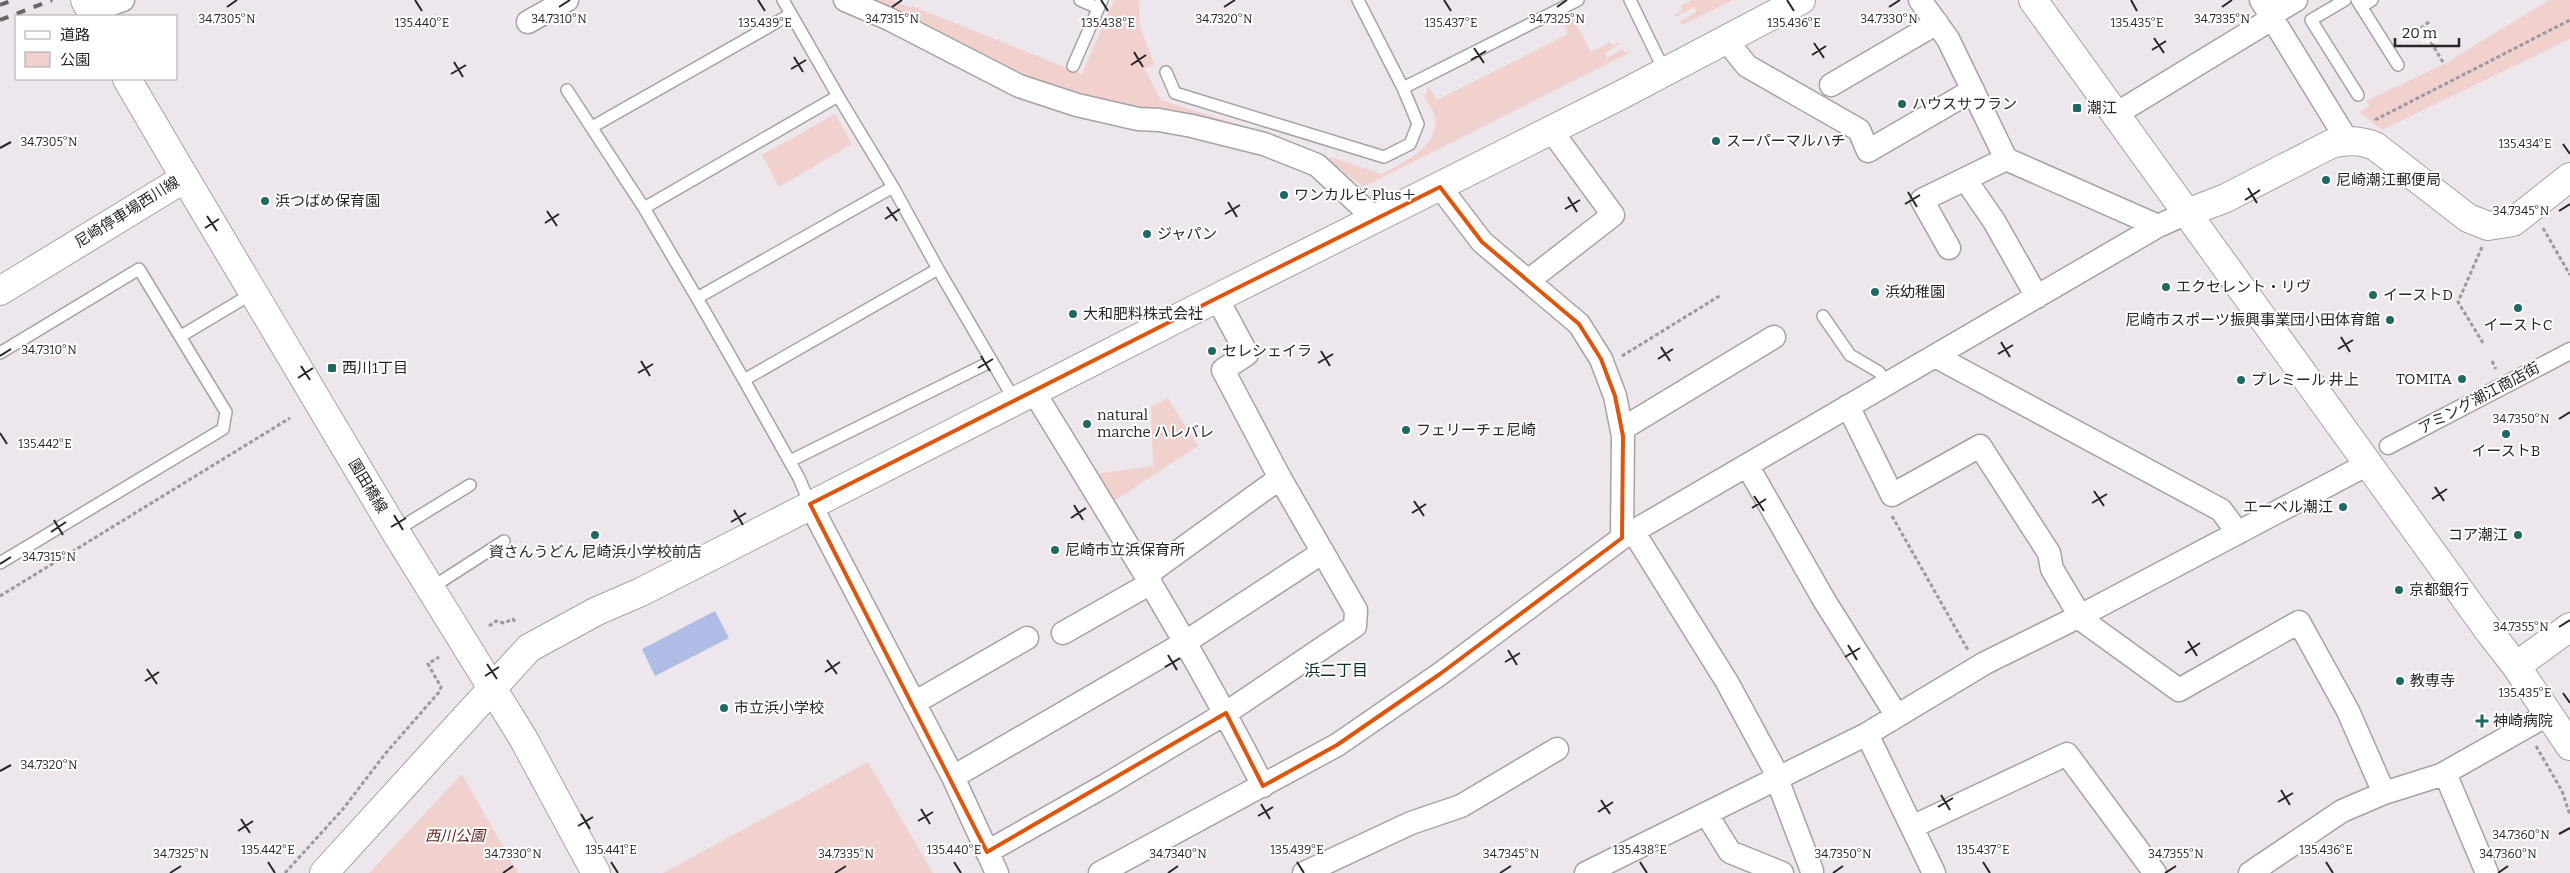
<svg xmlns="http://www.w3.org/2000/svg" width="2570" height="873" viewBox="0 0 2570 873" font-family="Bitter,'Noto Sans JP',serif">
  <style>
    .green { fill: #f1d1cd }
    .water { fill: #afbce5 }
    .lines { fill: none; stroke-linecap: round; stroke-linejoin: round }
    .service-casing { stroke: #a7a1a6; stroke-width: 14 }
    .pedestrian-casing { stroke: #a7a1a6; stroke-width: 19 }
    .minor-casing { stroke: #a7a1a6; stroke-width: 25 }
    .tertiary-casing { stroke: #a7a1a6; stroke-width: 30 }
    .secondary-casing { stroke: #a7a1a6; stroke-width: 30 }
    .path { stroke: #9d989d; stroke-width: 3; stroke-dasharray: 4 2.5; stroke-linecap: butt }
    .service { stroke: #fff; stroke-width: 11 }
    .pedestrian { stroke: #fff; stroke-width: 16 }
    .minor { stroke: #fff; stroke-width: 22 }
    .tertiary { stroke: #fff; stroke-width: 28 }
    .secondary { stroke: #fff; stroke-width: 28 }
    .rail { stroke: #686468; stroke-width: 4; stroke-dasharray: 9 9; stroke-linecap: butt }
    .marked { fill: none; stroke: #de560d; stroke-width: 4; stroke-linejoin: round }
    .ticks { fill: none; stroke: #282528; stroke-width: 2 }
    .poi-dot { fill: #1e6963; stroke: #fff; stroke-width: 2 }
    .labels { text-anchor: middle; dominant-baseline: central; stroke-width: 4; stroke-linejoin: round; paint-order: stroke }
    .poi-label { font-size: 15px; fill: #282528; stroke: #fff; text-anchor: start }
    .street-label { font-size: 15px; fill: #282528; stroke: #fff }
    .park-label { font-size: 15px; font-style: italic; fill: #642623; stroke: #fff }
    .neighbourhood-label { font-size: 16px; fill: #0d302d; stroke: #fff }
    .ticks-label { font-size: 12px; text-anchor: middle; fill: #282528; stroke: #fff; stroke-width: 4; stroke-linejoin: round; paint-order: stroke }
  </style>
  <rect width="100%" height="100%" fill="#ede7ed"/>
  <path class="green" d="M867 0H892L911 8 912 6 1082 74 1114 0H1139L1140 26 1154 64 1145 69 1161 100 1265 133 1131 111 1021 80Z
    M1692 0H1733L1682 25 1680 21 1696 12 1694 7 1676 17 1675 15 1682 10 1680 6Z
    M2549 0H2570V39L2382 130 2359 112 2370 106 2366 101 2444 64Z
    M1571 14 1591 52 1610 42 1613 46 1619 42 1620 44 1605 53 1607 58 1623 49 1626 53 1630 50 1631 52 1363 187 1329 160 1331 157 1382 174C1402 163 1444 144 1434 114 1432 109 1428 103 1425 97L1428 86 1437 100 1568 34 1561 19Z
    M835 114 852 144 779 187 762 155Z
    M1168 398 1198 446 1114 501 1096 474 1153 466 1151 407Z
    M868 762 933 873H663Z
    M462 774 518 873H369Z"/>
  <path class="water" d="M715 611 729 638 655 676 642 649Z"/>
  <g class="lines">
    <defs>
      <path id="service" d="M1080 0 1098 8
        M1630 0 1665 72
        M2345 0 2311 20 2358 95
        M2357 0 2398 65
        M2361 7 2372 0
        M791 14 838 96
        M1073 66 1102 0
        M1166 72 1175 93 1384 157 1410 144 1418 124 1403 88 1358 0
        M1403 88 1578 0
        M567 90 644 208 838 96 893 187 697 298 744 380 938 269 1015 401
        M592 127 791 14 783 0
        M893 187 938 269
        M644 208 697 298
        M1823 316 1850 355 1879 372 1887 384
        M181 336 253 293
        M0 353 139 269 226 412 223 429 0 563
        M744 380 799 478 810 504
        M790 461 992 361
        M395 531 470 485
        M431 588 504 541"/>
      <path id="pedestrian" d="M2388 446 2570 351"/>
      <path id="minor" d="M845 0 889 19 1019 86 1077 105 1138 119 1159 120 1192 126 1264 144 1317 165 1375 219
        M1920 0 1948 39 2006 159 2158 226
        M2261 0 2347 140
        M90 12 123 0
        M528 22 567 0
        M1726 40 1747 66 1859 130 1868 151 1973 90
        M1831 85 1937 23
        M2116 114 2265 23 2271 15 2296 0
        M1965 179 1994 221 2037 297
        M1440 187 1482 242 1579 324 1601 359 1615 396 1623 436 1622 538
        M1949 248 1922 200 2006 159
        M1528 281 1613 215 1551 130
        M1935 356 2221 510 2238 533
        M1034 392C1113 521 1194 650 1263 786
        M1848 406 1892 495 1980 446 2049 553 2052 569 2080 616
        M1622 429 1774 337
        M1747 465 1824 600 1897 716
        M810 504 953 777 997 873
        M1633 531 1727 682 1779 778
        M1146 575 1280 478
        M2078 617 2179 690 2299 622 2348 711 2384 793
        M1063 633 1151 583
        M914 703 1027 638
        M1867 734 1934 873
        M2445 773 2487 873
        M953 777 1184 643 1323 552
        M1777 779 1812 871
        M1707 815 1730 852 1782 873
        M1912 827 2067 754 2155 873
        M987 852 1106 785 1226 713 1355 626 1356 610 1280 478 1223 370 1247 354 1217 298
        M1100 873 1337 745 1440 674 1622 538 2158 226 2187 213
        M1304 873 1411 823 1461 806 1557 749
        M1586 873 1867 734 1985 663 2080 616 2368 464
        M2250 873 2342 811 2384 793 2441 775 2549 714"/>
      <path id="tertiary" d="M2033 0 2491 634 2516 666 2570 746
        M185 178 395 531 523 738 596 873
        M2187 213 2226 198 2331 144C2348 140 2359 140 2375 146L2468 218 2488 226 2513 222 2570 177
        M2516 666 2570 627
        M324 873 529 648 597 611 641 592 1217 298 1621 95 1801 0"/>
      <path id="secondary" d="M85 0 93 16
        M0 291 185 178 127 79"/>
    </defs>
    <use href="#service" class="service-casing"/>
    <use href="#pedestrian" class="pedestrian-casing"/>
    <use href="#minor" class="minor-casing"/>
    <use href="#tertiary" class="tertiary-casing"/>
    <use href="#secondary" class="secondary-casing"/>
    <path class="path" d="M2429 22 2422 27 2444 64
      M2375 120 2570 20
      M2543 228 2570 275
      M2482 247 2458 302 2483 343
      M1622 356 1721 295
      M2492 361 2496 369
      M1892 516 1968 650
      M0 596 290 418
      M489 626 496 621 504 623 513 619 515 622
      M2536 746 2562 791 2570 815
      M285 873 343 809 385 754 440 691 441 687 428 664 439 657"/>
    <use href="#service" class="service"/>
    <use href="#pedestrian" class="pedestrian"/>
    <use href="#minor" class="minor"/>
    <use href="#tertiary" class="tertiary"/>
    <use href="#secondary" class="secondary"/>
    <path class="rail" d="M0 5 13 0
      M0 20 52 0"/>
  </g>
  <path class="marked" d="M1440 187 1482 242 1579 324 1601 359 1615 396 1623 436 1622 538 1440 674 1337 745 1263 786 1226 713 987 852 810 504 1217 298Z"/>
  <path class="ticks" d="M415 0 422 11M758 0 765 11M1101 0 1108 11M1444 0 1451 11M1787 0 1794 11M2131 0 2137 11M227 7 237 0M559 7 570 0M892 7 902 0M1224 7 1235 0M1557 7 1567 0M1889 7 1900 0M2222 7 2232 0M2154 38 2164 53M1814 43 1824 58M1474 48 1484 63M2152 50 2166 41M1134 52 1143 67M1812 55 1826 46M794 57 803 72M1471 60 1486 51M454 62 463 77M1131 65 1146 55M791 69 806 60M451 74 466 65M2563 144 2570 154M0 148 11 142M2248 188 2257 203M1908 192 1917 207M1568 197 1577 212M2245 200 2260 190M1228 202 1237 217M1905 204 1920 195M887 207 897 221M1565 209 1580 200M547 211 557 226M2559 211 2570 204M1225 214 1240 205M207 216 217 231M885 219 900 209M545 223 559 214M205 228 219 219M2341 337 2350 352M2001 342 2010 357M1661 347 1670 361M2338 349 2353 340M1321 351 1330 366M1998 354 2013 345M0 356 11 349M981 356 990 371M1658 359 1673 349M641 361 650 376M1318 363 1333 354M301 366 310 380M978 368 993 359M638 373 653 364M298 378 313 368M2559 419 2570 412M0 433 7 444M2435 487 2444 501M2094 491 2104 506M1754 496 1764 511M2432 499 2447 489M1414 501 1424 516M2092 503 2107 494M1074 505 1083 520M1752 508 1766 499M734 510 743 525M1412 513 1426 504M394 515 403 530M1071 518 1086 508M54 520 63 535M731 522 746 513M391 527 406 518M51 532 66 522M0 564 11 557M2559 627 2570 620M2188 641 2197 656M1848 645 1857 660M1508 650 1517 665M2185 653 2200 643M1168 655 1177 670M1845 657 1860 648M827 660 837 674M1505 662 1520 653M487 664 497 679M1165 667 1180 658M147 669 157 684M825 672 840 662M485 676 499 667M145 681 159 672M2563 693 2570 703M0 771 11 765M2281 790 2290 805M1941 795 1950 810M1601 800 1610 814M2278 802 2293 793M1261 804 1270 819M1938 807 1953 798M921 809 930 824M1598 812 1613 802M581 814 590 829M1258 816 1273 807M241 819 250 833M918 821 933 812M578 826 593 817M238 831 253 821M2559 834 2570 828M268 862 275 873M611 862 618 873M954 862 961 873M1297 862 1304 873M1640 862 1647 873M1983 862 1990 873M2326 862 2333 873M170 873 181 866M503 873 513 866M835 873 846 866M1168 873 1178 866M1500 873 1511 866M1833 873 1843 866M2165 873 2176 866M2498 873 2508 866"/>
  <g class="poi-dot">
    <circle cx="1902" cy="104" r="5"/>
    <rect x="2072" y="103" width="10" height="10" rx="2.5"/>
    <circle cx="1716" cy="141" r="5"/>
    <circle cx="2326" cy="180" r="5"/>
    <circle cx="1284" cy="195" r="5"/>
    <circle cx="265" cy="201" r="5"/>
    <circle cx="1147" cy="234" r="5"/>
    <circle cx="2166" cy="287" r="5"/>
    <circle cx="1875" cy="292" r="5"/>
    <circle cx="2373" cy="295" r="5"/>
    <circle cx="2518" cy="308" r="5"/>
    <circle cx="1073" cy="314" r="5"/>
    <circle cx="2390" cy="320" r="5"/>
    <circle cx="1212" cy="351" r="5"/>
    <rect x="327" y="363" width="10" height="10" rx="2.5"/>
    <circle cx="2462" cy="379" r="5"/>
    <circle cx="2241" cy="380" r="5"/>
    <circle cx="1087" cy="424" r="5"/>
    <circle cx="1406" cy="430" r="5"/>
    <circle cx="2506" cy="434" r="5"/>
    <circle cx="2343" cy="507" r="5"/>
    <circle cx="595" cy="535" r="5"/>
    <circle cx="2518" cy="535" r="5"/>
    <circle cx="1055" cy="550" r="5"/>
    <circle cx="2399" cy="590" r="5"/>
    <circle cx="2400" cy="681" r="5"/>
    <circle cx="724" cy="708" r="5"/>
    <path d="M2479.5 713.5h5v5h5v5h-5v5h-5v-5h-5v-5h5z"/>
  </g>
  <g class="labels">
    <g class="poi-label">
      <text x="1912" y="104">ハウスサフラン</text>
      <text x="2087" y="108">潮江</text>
      <text x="1726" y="141">スーパーマルハチ</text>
      <text x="2336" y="180">尼崎潮江郵便局</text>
      <text x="1294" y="195">ワンカルビ Plus＋</text>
      <text x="275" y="201">浜つばめ保育園</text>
      <text x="1157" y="234">ジャパン</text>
      <text x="2176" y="287">エクセレント・リヴ</text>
      <text x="1885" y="292">浜幼稚園</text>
      <text x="2383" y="295">イーストD</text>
      <text x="1083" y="314">大和肥料株式会社</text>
      <text x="2380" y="320" text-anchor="end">尼崎市スポーツ振興事業団小田体育館</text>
      <text x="2518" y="325" text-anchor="middle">イーストC</text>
      <text x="1222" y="351">セレシェイラ</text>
      <text x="342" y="368">西川1丁目</text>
      <text x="2452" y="379" text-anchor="end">TOMITA</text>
      <text x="2251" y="380">プレミール 井上</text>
      <text x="1097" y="415">natural<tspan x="1097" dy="17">marche ハレバレ</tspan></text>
      <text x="1416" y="430">フェリーチェ尼崎</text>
      <text x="2506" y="451" text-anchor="middle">イーストB</text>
      <text x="2333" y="507" text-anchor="end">エーベル潮江</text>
      <text x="2508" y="535" text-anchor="end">コア潮江</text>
      <text x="1065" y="550">尼崎市立浜保育所</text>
      <text x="595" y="552" text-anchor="middle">資さんうどん 尼崎浜小学校前店</text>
      <text x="2409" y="590">京都銀行</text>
      <text x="2410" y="681">教専寺</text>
      <text x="734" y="708">市立浜小学校</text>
      <text x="2493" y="721">神崎病院</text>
    </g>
    <g class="street-label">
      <text transform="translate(127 212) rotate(-32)">尼崎停車場西川線</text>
      <text transform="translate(2479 398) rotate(-28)">アミング潮江商店街</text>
      <text transform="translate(368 486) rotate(59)">園田橋線</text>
    </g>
    <g class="park-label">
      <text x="455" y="836">西川公園</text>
    </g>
    <g class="neighbourhood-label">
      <text x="1336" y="670">浜二丁目</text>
    </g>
  </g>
  <g class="ticks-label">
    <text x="227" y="23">34.7305°N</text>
    <text x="559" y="23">34.7310°N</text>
    <text x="892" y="23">34.7315°N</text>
    <text x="1224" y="23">34.7320°N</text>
    <text x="1557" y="23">34.7325°N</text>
    <text x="1889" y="23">34.7330°N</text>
    <text x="2222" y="23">34.7335°N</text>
    <text x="422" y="27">135.440°E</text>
    <text x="765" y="27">135.439°E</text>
    <text x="1108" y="27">135.438°E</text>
    <text x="1451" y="27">135.437°E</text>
    <text x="1794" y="27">135.436°E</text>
    <text x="2137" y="27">135.435°E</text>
    <text x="49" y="146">34.7305°N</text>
    <text x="2525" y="148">135.434°E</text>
    <text x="2521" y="215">34.7345°N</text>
    <text x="49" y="354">34.7310°N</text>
    <text x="2521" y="423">34.7350°N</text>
    <text x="45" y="448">135.442°E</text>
    <text x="49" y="561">34.7315°N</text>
    <text x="2521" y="631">34.7355°N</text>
    <text x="2525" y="697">135.435°E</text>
    <text x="49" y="769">34.7320°N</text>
    <text x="2521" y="839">34.7360°N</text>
    <text x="268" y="854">135.442°E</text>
    <text x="611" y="854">135.441°E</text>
    <text x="954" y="854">135.440°E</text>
    <text x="1297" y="854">135.439°E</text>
    <text x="1640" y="854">135.438°E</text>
    <text x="1983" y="854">135.437°E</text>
    <text x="2326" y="854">135.436°E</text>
    <text x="181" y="858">34.7325°N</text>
    <text x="513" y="858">34.7330°N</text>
    <text x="846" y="858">34.7335°N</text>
    <text x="1178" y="858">34.7340°N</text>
    <text x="1511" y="858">34.7345°N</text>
    <text x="1843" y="858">34.7350°N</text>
    <text x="2176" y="858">34.7355°N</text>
    <text x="2508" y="858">34.7360°N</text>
  </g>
  <rect x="15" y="15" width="162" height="65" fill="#ffffff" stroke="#a9a8a9"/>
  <rect x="25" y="31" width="25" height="8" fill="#ffffff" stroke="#a9a8a9"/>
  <text x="60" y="40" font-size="15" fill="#282528">道路</text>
  <rect x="25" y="52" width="25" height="15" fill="#f1d1cd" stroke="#a9a8a9"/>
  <text x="60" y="65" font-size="15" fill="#282528">公園</text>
  <path d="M2395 38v8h64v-8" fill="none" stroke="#282528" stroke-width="2.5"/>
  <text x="2402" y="38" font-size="15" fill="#282528" stroke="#ffffff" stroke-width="4" paint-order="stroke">20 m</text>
</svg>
